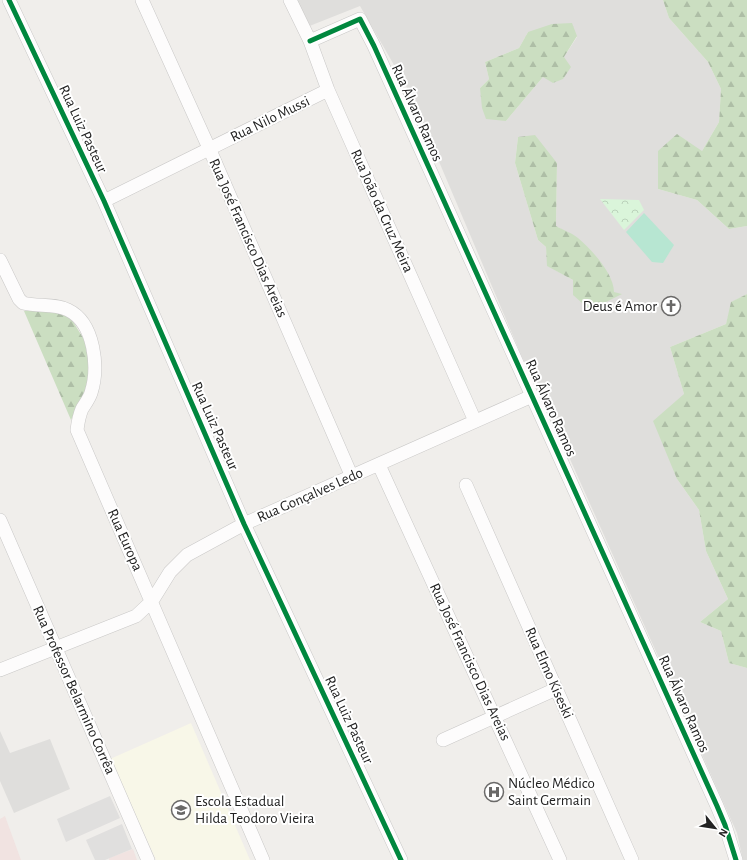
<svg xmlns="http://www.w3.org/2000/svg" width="747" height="860" viewBox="0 0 747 860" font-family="'Alegreya Sans',sans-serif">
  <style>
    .residential { fill: #dfdedc; fill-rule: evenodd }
    .commercial { fill: #f1e3e1 }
    .education { fill: #f8f7e8 }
    .forest { fill: url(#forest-firs) }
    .park { fill: url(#park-crowns) }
    .pitch { fill: #b7e6d2 }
    .parking { fill: #e0dfde }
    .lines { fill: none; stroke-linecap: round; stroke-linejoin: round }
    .street-casing { stroke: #c9c8c7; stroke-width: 14 }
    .street { stroke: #fdfcfc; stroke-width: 13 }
    .cycleway-casing { stroke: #fff; stroke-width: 8 }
    .cycleway { stroke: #00873e; stroke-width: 5 }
    .labels { text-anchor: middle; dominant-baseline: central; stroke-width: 4; stroke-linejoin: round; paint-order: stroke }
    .street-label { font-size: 15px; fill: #222; stroke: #fff }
    .poi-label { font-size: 15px; fill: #222; stroke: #fff; text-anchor: start }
  </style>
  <defs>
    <pattern id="forest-firs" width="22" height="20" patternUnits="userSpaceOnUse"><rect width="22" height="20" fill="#cbdec1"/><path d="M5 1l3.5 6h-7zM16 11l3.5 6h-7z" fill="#aebea6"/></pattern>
    <pattern id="park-crowns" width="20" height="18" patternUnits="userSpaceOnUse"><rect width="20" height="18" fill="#daf5da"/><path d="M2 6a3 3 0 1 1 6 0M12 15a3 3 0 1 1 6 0" fill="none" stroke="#bbd2bb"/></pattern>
  </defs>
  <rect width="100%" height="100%" fill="#f0eeeb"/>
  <path class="residential" d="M297 0H663L669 18 708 62 721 89 719 122 702 151 658 189 697 200 729 229 747 226V294L732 302 726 324 670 347 684 394 677 479 699 510 706 551 728 599 700 622 721 631 729 663 747 668V860H743L737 833 540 392 522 357 409 91 360 6 307 27ZM528 32 577 37 564 57 543 77 506 121 480 88 489 79 485 62 519 48ZM518 137 557 163 556 226 577 238 614 293 622 294 573 295V280L548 266 546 247 538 240 515 163Z
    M0 731 10 753 50 739 70 789 14 813 0 781Z"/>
  <path class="commercial" d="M5 816 21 860H0V819Z
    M133 849 137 860H109V858Z"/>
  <path class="education" d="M191 723 250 860H156L110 759Z"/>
  <path class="forest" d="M663 0H747V226L729 229 697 200 658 189V151L677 134 702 151 719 122 721 89 708 62 669 18Z
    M572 23 577 36 564 57 571 67 563 79 553 83 543 77 506 121 486 119 482 108 480 88 489 79 485 62 519 48 528 32 552 24Z
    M535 135 557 163 556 226C563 230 572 233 578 238 592 250 614 274 614 292L622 294 590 310 573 295V280L547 266 546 247 538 240 515 163 518 137Z
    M747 294V668L729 663 721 631 700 622 728 599 706 551 699 510 677 479 653 421 684 394 670 347 726 324 731 302Z
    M38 309 58 311 72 320 85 341 90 370 85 391 71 420 24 311Z"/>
  <path class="park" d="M600 199 639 200 644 210 624 230Z"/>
  <path class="pitch" d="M644 213 674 245 663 263 652 262 626 232Z"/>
  <path class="parking" d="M110 796 120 818 66 842 57 819Z
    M122 824 132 849 105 860H95L86 840Z"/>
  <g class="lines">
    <defs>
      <path id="street" d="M9 0 104 201 244 524 401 860
        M142 0 209 148 352 477
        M290 0 310 41 328 90 475 421
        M310 41 360 19 374 46 717 806 725 825 736 860
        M104 201 328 90
        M0 260 19 299 23 303C38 307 54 303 68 310 95 323 99 368 91 393 89 399 85 404 82 409 79 416 78 422 77 430L263 860
        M379 465 560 860
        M466 485 632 860
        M0 520 148 860
        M0 670 136 616 152 601 170 572 187 555 244 524 532 396
        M443 740 556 689"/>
    </defs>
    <use href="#street" class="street-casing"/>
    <use href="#street" class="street"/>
    <defs>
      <path id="cycleway" d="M9 0 104 201 244 524 401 860
        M310 41 360 19 374 46 717 806 725 825 736 860"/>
    </defs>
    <use href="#cycleway" class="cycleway-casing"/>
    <use href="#cycleway" class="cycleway"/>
  </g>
  <defs>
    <symbol id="church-ring" viewBox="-11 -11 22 22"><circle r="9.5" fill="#fff" stroke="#6a6968" stroke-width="1.5"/><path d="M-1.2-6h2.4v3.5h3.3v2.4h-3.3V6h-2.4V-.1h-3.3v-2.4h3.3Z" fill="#6a6968"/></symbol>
    <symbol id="hospital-ring" viewBox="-11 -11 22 22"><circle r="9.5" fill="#fff" stroke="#6a6968" stroke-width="1.5"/><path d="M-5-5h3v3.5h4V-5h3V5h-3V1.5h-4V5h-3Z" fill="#6a6968"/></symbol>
    <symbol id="school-ring" viewBox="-11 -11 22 22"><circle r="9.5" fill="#fff" stroke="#6a6968" stroke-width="1.5"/><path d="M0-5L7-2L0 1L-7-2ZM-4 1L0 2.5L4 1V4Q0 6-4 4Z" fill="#6a6968"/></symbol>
  </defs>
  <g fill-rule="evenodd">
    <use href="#church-ring" x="660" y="295" width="22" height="22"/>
    <use href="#hospital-ring" x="483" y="781" width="22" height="22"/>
    <use href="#school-ring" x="170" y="799" width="22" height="22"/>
  </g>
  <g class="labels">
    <g class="street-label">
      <text transform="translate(417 113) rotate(66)">Rua Álvaro Ramos</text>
      <text transform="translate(270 119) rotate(-26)">Rua Nilo Mussi</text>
      <text transform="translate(83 129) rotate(65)">Rua Luiz Pasteur</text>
      <text transform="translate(382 211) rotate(66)">Rua João da Cruz Meira</text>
      <text transform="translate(248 238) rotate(66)">Rua José Francisco Dias Areias</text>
      <text transform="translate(551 408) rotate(66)">Rua Álvaro Ramos</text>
      <text transform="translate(215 426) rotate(66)">Rua Luiz Pasteur</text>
      <text transform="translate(310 495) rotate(-24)">Rua Gonçalves Ledo</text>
      <text transform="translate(125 540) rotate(66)">Rua Europa</text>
      <text transform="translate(470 662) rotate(65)">Rua José Francisco Dias Areias</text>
      <text transform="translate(549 673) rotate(66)">Rua Elmo Kiseski</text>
      <text transform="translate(74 690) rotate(66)">Rua Professor Belarmino Corrêa</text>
      <text transform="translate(684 704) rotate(66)">Rua Álvaro Ramos</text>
      <text transform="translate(349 720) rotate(65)">Rua Luiz Pasteur</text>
    </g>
    <g class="poi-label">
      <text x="657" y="306" text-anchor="end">Deus é Amor</text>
      <text x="508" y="783">Núcleo Médico<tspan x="508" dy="17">Saint Germain</tspan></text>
      <text x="195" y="801">Escola Estadual<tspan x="195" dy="17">Hilda Teodoro Vieira</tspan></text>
    </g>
  </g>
  <g transform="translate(715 828) rotate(120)" stroke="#ffffff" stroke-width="3" paint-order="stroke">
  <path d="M0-3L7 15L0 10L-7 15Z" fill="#222222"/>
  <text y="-6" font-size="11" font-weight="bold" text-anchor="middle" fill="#222222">N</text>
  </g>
</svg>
